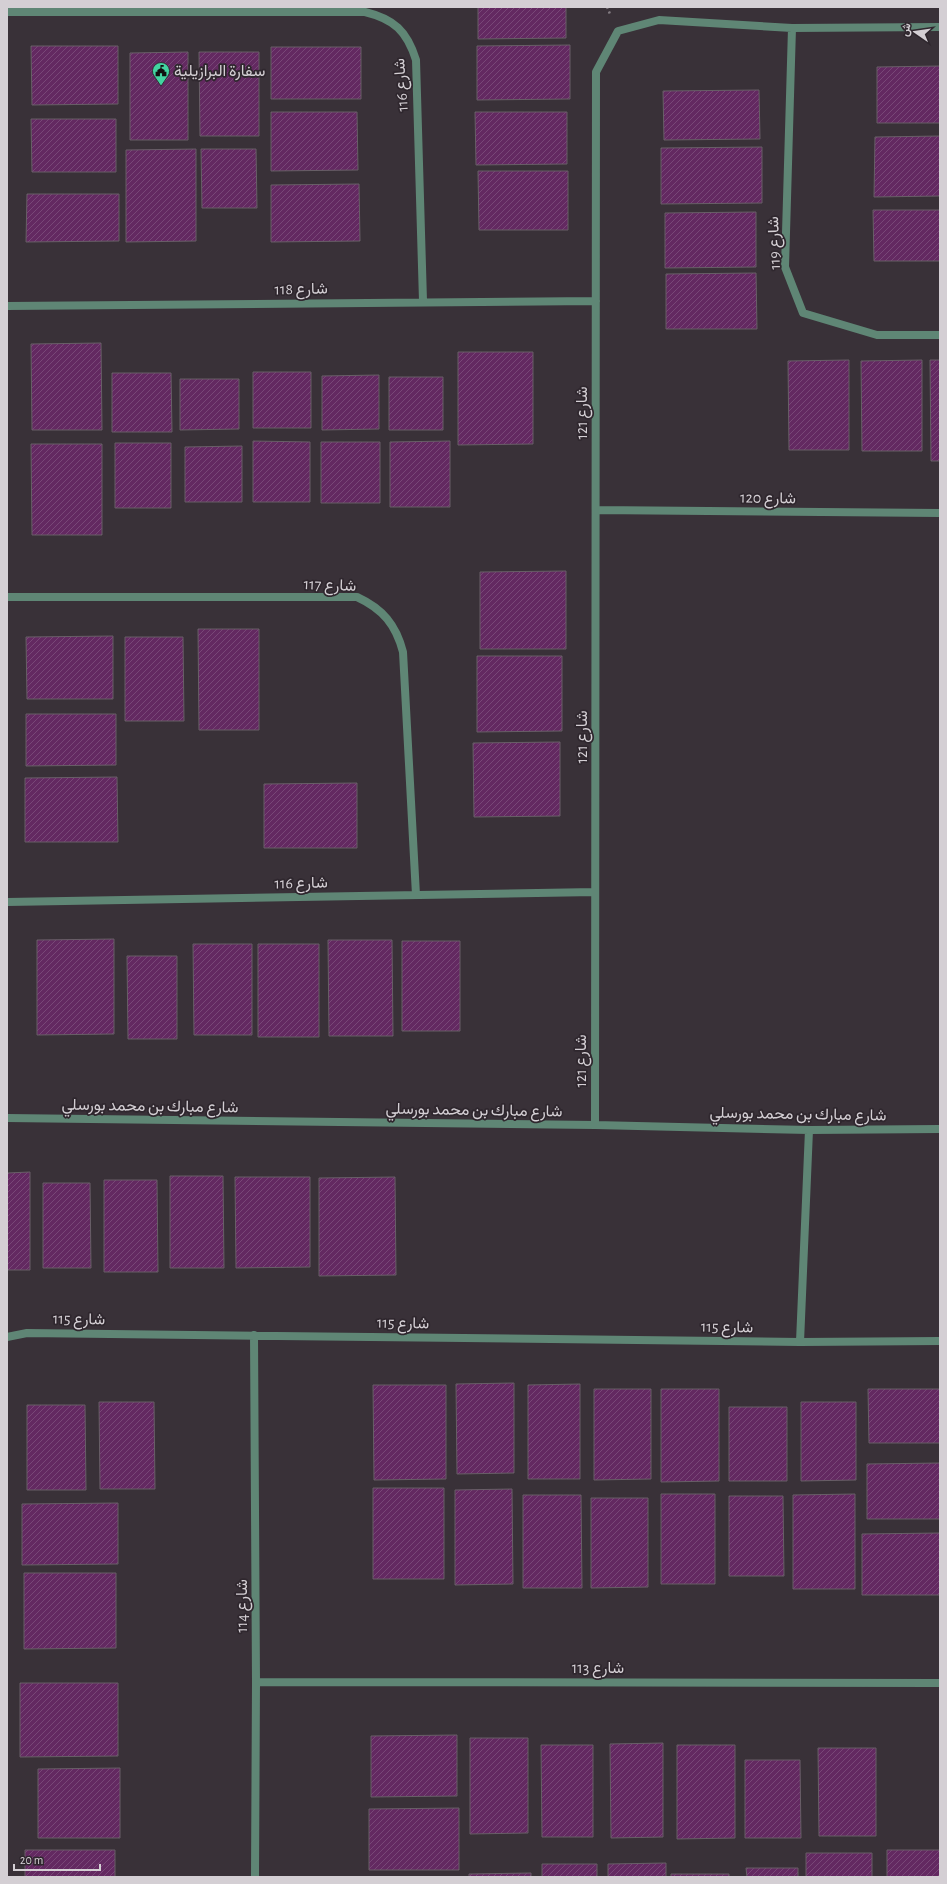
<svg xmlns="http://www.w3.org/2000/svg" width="947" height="1884" viewBox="0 0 947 1884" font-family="'Alegreya Sans',Vazirmatn,sans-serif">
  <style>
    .building { fill: url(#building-hatch); stroke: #685f67 }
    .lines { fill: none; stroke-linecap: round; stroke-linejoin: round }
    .path { stroke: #837c82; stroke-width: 2.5; stroke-dasharray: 2 3; stroke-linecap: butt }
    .street { stroke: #5f8675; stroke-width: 8 }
    .labels { text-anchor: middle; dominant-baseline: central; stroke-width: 3.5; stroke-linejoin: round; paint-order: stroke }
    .poi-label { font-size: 16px; fill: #d4cfd4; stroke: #2f272e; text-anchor: start }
    .street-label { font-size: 16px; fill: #d4cfd4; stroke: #2f272e }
  </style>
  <defs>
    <pattern id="building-hatch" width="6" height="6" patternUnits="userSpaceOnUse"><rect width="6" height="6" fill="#632961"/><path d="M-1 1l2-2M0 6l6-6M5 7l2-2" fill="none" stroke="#784777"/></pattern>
  </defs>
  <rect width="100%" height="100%" fill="#393138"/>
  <path class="building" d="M478 7H566V38L478 39Z
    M570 45V99L477 100V46Z
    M31 46H118V104L32 105Z
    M271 47H361V99H271Z
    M188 52V140H130V53Z
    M199 52H259V136H200Z
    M940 66V123H877V67Z
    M759 90 760 139 664 140 663 91Z
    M271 112H357L358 170 271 171Z
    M475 112H567V164L476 165Z
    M31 119H116V172H32Z
    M940 136V196L874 197 875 137Z
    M762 147V203L661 204V148Z
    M196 149V241L126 242V150Z
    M201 149H256L257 208H202Z
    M478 171H568V230H479Z
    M359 184 360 241 271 242V185Z
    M27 194H119V241L26 242Z
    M873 210H940V261H874Z
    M756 212V267L665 268V213Z
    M756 273 757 329H666V274Z
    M101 343 102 430H32L31 344Z
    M458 352H533V444L458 445Z
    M849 360V450H789L788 361Z
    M922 360V451H862L861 361Z
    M930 360H940V461H931Z
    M253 372H311V428H253Z
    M112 373H171L172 432H112Z
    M379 375V429L322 430V376Z
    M389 377H443V430H389Z
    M180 379H239V429L180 430Z
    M253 441 310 442V502H253Z
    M450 441V507H390V442Z
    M321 442H380V503H321Z
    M115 443H171V508H115Z
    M31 444H102V535H32Z
    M242 446V502H185V447Z
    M566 571V649H480V572Z
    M198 629H259V730H199Z
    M113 636V699H27L26 637Z
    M125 637H183L184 721H125Z
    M477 656H562V731L477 732Z
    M26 714H116V765L26 766Z
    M560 742V816L474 817 473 743Z
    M117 777 118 842H25V778Z
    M357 783V848H264V784Z
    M114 939V1034L37 1035V940Z
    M328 940H392L393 1036H329Z
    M402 941H460V1031H402Z
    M193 944H252V1035H194Z
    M258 944H319V1037H258Z
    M127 956H177V1039H128Z
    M30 1172V1270H7V1173Z
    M170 1176H223L224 1268H170Z
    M235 1177H310V1267L236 1268Z
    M395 1177 396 1275 319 1276V1178Z
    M104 1180H157L158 1272H104Z
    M43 1183H90L91 1268H43Z
    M514 1383V1473L457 1474 456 1384Z
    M580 1384V1479H528V1385Z
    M373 1385H446V1479L374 1480Z
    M594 1389H651V1479L594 1480Z
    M661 1389H719V1481L661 1482Z
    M868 1389H940V1443H869Z
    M99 1402H154L155 1489H100Z
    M801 1402H856V1480L801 1481Z
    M27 1405H85L86 1490H27Z
    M729 1407H787V1481H729Z
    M940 1463V1519H867V1464Z
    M373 1488H444V1579H373Z
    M512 1489 513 1584 455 1585V1490Z
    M661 1494H715V1584H661Z
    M855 1494V1589H793V1495Z
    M523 1495H581L582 1588H523Z
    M729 1496H783L784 1576H729Z
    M591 1498H648V1587L591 1588Z
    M118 1503V1564L22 1565V1504Z
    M940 1533V1595H862V1534Z
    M24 1573H116V1648L24 1649Z
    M20 1683H118V1756L20 1757Z
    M457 1735V1796L371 1797V1736Z
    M470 1738H528V1833L470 1834Z
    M663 1743V1837L611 1838 610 1744Z
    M541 1745H593V1837H542Z
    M677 1745H735V1838L677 1839Z
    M818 1748H876V1836H819Z
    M745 1760H800L801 1838H745Z
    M120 1768V1838H38V1769Z
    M459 1808V1870H369V1809Z
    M25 1850H115V1877H25Z
    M887 1850H940V1877H887Z
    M806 1853H872V1877H806Z
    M666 1863V1877H608V1864Z
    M542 1864H597V1877H542Z
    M746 1868H798V1877H747Z
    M531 1873V1877H469V1874Z
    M671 1874H729V1877H671Z"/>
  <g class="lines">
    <path class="path" d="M607 7 610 14"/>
    <path class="street" d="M7 12H365C394 19 407 31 416 60L423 301
      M792 28 785 267 803 313 877 335H940
      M7 306 596 301
      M596 510 940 513
      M7 597H357C383 609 396 625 403 652L416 895
      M7 902 595 892
      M7 1118 595 1125 809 1130 940 1129
      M595 1125 596 72 618 31 659 20 792 28 940 27
      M254 1335 256 1682 255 1877
      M7 1337 27 1333 800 1342 940 1341
      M800 1342 809 1130
      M256 1682 940 1683"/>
  </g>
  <defs>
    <symbol id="civic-pin" viewBox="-11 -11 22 30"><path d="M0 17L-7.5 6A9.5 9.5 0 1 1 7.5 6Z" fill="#42d4a1" stroke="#2f272e"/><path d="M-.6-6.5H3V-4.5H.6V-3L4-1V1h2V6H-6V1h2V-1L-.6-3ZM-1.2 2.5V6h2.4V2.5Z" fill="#111"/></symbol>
  </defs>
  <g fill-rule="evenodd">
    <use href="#civic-pin" x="151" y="61" width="20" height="27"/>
  </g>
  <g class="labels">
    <g class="poi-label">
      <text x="174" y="71">سفارة البرازيلية</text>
    </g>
    <g class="street-label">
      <text transform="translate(401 85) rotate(-94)">شارع 116</text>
      <text transform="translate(774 243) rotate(-92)">شارع 119</text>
      <text transform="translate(301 289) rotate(-1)">شارع 118</text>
      <text transform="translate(582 413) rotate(-90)">شارع 121</text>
      <text transform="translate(768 498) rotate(1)">شارع 120</text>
      <text transform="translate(330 585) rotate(2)">شارع 117</text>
      <text transform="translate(582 737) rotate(-90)">شارع 121</text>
      <text transform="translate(301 883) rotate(-1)">شارع 116</text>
      <text transform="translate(581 1061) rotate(-90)">شارع 121</text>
      <text transform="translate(150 1106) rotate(1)">شارع مبارك بن محمد بورسلي</text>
      <text transform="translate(474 1110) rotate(1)">شارع مبارك بن محمد بورسلي</text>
      <text transform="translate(798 1114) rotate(1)">شارع مبارك بن محمد بورسلي</text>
      <text transform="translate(79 1319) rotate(1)">شارع 115</text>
      <text transform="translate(403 1323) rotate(1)">شارع 115</text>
      <text transform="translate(727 1327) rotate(1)">شارع 115</text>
      <text transform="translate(242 1606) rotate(-90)">شارع 114</text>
      <text x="598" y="1668">شارع 113</text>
    </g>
  </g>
  <rect width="947" height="1884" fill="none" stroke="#d4cfd4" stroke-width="16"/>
  <g transform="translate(915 32) rotate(283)" stroke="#2f272e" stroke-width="3" paint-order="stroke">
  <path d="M0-3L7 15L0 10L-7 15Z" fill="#d4cfd4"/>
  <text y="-6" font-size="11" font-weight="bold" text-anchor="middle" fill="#d4cfd4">ش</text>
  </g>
  <path d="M14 1864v6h86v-6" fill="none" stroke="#d4cfd4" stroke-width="2"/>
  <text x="20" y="1864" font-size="12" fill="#d4cfd4" stroke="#2f272e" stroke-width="3" paint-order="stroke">20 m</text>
</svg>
